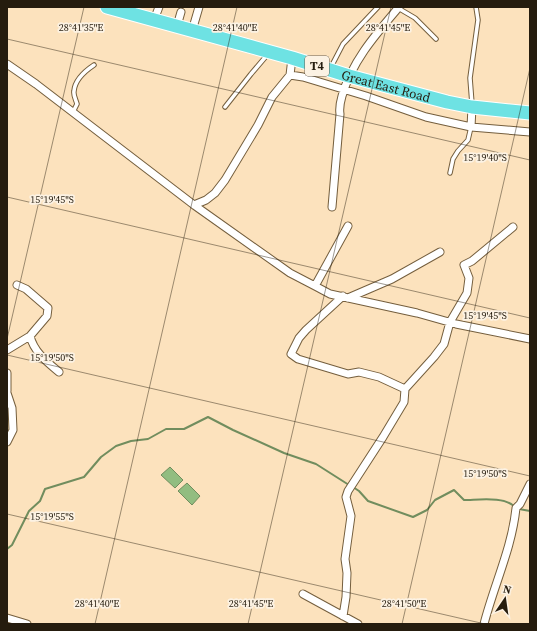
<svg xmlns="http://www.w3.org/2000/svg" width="537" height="631" viewBox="0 0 537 631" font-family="'Source Serif 4',serif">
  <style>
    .water { fill: #92bd80; stroke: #718d5e }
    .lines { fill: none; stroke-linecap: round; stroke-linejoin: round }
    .stream { stroke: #718d5e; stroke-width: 2 }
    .lane-casing { stroke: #745e3d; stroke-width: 5.5 }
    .street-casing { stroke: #745e3d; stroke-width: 9 }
    .highway-casing { stroke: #fff; stroke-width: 15 }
    .lane { stroke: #fff; stroke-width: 3.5 }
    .street { stroke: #fff; stroke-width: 7 }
    .highway { stroke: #6ee2e3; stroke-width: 13 }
    .ticks { fill: none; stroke: #251c0e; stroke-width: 1; stroke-opacity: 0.45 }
    .labels { text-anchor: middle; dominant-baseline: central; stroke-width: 3.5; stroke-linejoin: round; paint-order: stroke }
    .shield { fill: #fcf2e3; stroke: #665c4e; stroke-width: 1 }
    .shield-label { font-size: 12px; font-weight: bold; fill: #251c0e }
    .street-label { font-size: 13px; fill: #251c0e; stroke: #fcf2e3 }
    .ticks-label { font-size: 10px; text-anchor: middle; fill: #251c0e; stroke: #fcf2e3; stroke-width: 3.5; stroke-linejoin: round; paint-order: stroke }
  </style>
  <rect width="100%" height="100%" fill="#fce2bd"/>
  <path class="water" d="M170 467 183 480 175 488 161 475Z
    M187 483 200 496 192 505 178 491Z"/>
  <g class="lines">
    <path class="stream" d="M353 487 359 491 368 501 413 517 427 510 435 500 454 490 464 500C478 500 505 496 515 507
      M519 509 530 511
      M7 549 12 545 29 511 40 501 45 489 84 477 101 457 116 446 131 441 148 439 166 429H184L208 417 233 430 284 453 316 464 349 485"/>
    <defs>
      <path id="lane" d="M398 8 415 18 436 39
        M331 67 343 44 378 7
        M472 104 470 78 478 20 476 7
        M225 107 251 74 268 54
        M73 112 77 104C76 100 73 95 74 91 75 79 85 71 94 65
        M450 173 453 159 458 151 468 140 471 127"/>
      <path id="street" d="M154 20 159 7
        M177 26 181 12
        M192 31 199 7
        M292 58 290 75 303 77 366 96 426 117 471 127 530 132
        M7 64 36 84 194 205 290 273 315 286 330 294 417 313 456 324 530 339
        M471 127 472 107
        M194 205 206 200 215 193 225 180 258 125 272 97 290 75
        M332 207 340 114C339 108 340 103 342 96 352 61 376 34 399 7
        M17 285 26 289 48 308 47 316 30 336C34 352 47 362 59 372
        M315 286 348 226
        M343 296 306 330 299 338 291 354 298 359 348 374 359 372 379 377 405 389
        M348 298 392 279 440 252
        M7 350 30 336
        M7 373V391
        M7 393 12 408 13 430 7 442
        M303 594 358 624
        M343 616 346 597 347 573 345 559 351 516 346 497 348 491 383 437 404 402 405 389 434 357 444 344 450 322 467 293 469 278 464 265 472 261 513 227
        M7 618 27 624
        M484 624C494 585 512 548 516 508L520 504 530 484"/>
      <g id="highway">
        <path id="s1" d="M107 7 292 58 349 76 447 102 472 107 530 113"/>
      </g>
    </defs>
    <use href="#lane" class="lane-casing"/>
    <use href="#street" class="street-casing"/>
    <use href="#highway" class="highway-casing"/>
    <use href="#lane" class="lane"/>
    <use href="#street" class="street"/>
    <use href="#highway" class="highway"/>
  </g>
  <path class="ticks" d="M7 39 530 160M7 197 530 318M7 339 84 7M7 355 530 476M7 514 485 624M95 624 237 7M248 624 391 7M402 624 530 68"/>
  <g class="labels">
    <rect class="shield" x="305" y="56" width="24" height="20" rx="3"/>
    <g class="shield-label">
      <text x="317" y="66">T4</text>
    </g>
    <g class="street-label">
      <text stroke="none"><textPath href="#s1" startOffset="290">Great East Road</textPath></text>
    </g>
  </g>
  <g class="ticks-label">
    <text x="81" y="31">28°41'35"E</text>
    <text x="235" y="31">28°41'40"E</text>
    <text x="388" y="31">28°41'45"E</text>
    <text x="485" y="161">15°19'40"S</text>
    <text x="52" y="203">15°19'45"S</text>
    <text x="485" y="319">15°19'45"S</text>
    <text x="52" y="361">15°19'50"S</text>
    <text x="485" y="477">15°19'50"S</text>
    <text x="52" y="520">15°19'55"S</text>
    <text x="97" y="607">28°41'40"E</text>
    <text x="251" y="607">28°41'45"E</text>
    <text x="404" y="607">28°41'50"E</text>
  </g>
  <rect width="537" height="631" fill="none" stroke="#251c0e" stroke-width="16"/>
  <g transform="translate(505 599) rotate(13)" stroke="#fcf2e3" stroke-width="3" paint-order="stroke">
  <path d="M0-3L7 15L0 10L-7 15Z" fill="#251c0e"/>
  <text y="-6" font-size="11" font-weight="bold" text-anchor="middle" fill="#251c0e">N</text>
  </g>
</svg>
